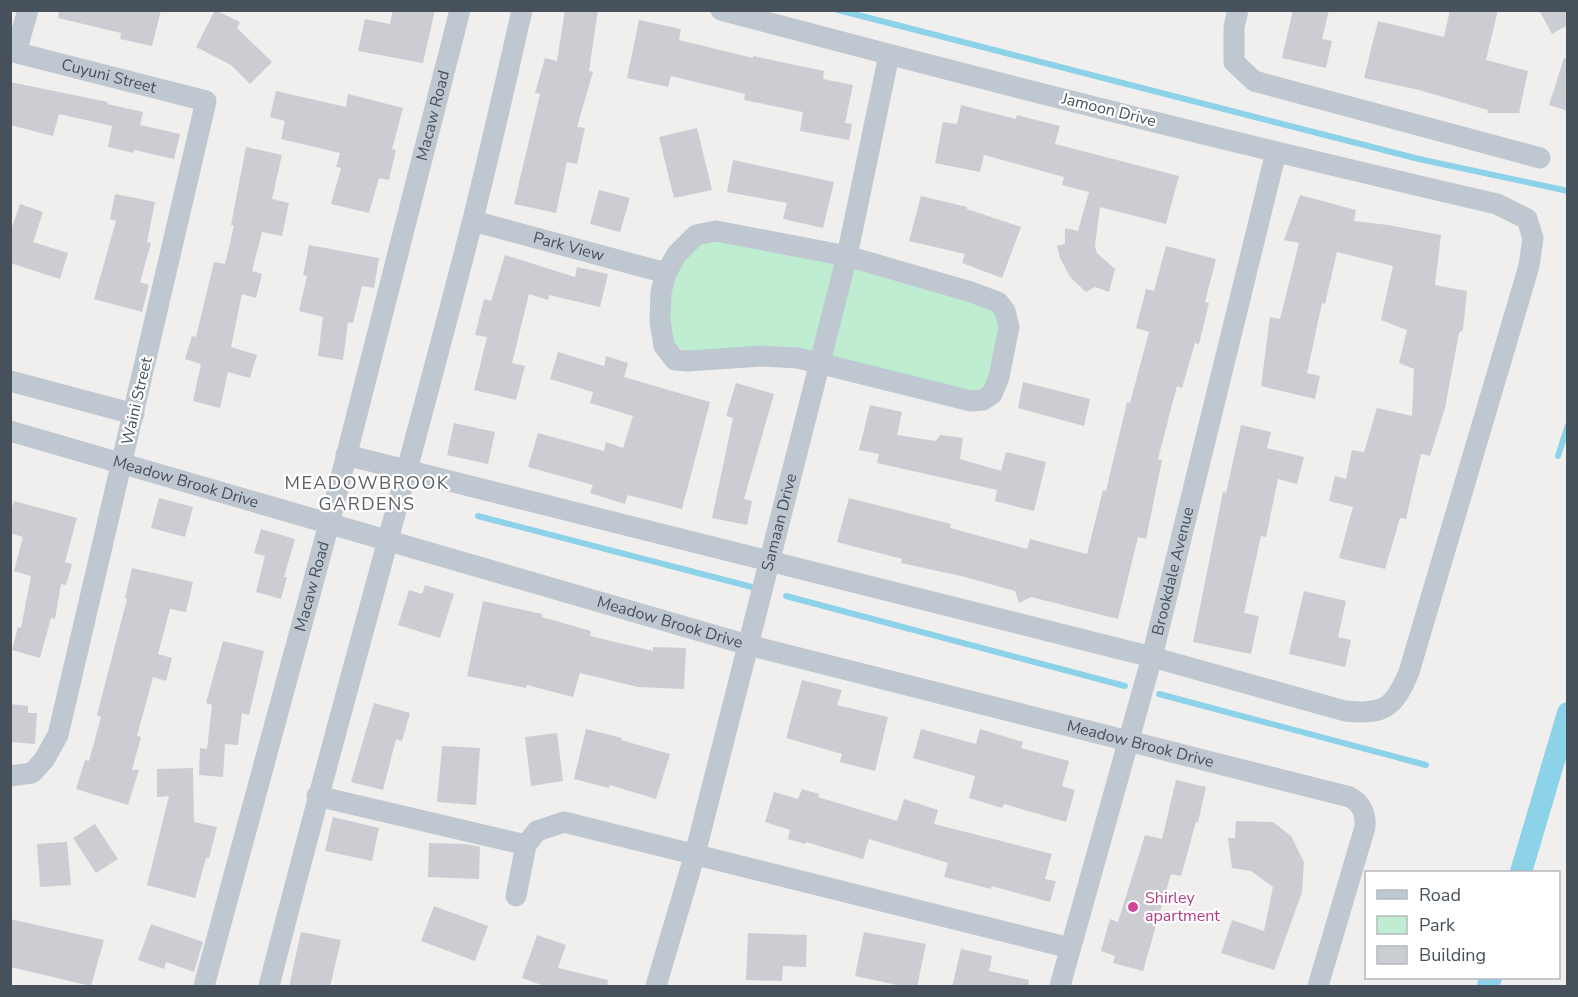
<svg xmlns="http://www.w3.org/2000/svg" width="1578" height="997" viewBox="0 0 1578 997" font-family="'Nunito Sans',sans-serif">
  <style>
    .green { fill: #beedd2 }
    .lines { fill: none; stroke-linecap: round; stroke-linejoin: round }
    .stream { stroke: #8cd2e9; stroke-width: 6 }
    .canal { stroke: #8cd2e9; stroke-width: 22 }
    .building { fill: #cbcdd3 }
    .minor { stroke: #bfc8d0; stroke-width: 21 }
    .hotel-dot { fill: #d1479c; stroke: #fff; stroke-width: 2 }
    .labels { text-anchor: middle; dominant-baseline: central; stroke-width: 4.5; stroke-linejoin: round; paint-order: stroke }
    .street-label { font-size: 16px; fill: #47515b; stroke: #fff }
    .hotel-label { font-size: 16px; fill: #b23c85; stroke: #fff; text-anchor: start }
    .neighbourhood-label { font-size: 18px; letter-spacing: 1.5px; fill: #5b5e63; stroke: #fff }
  </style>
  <rect width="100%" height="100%" fill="#f1eeee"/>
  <path class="green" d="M705 239 838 263 814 356 696 354 680 349 673 345 666 301 681 258Z
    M854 265 993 306 1002 323 994 374 980 395 828 360Z"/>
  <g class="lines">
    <path class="stream" d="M838 10 1419 159 1568 191
      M1558 456 1568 425
      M478 516 752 587
      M786 596 1125 686
      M1159 694 1426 765"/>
    <path class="canal" d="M1521 872 1568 713
      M1488 986 1491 978"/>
  </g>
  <path class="building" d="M59 10H161L152 46 120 39 121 33 58 18Z
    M215 10 240 22 237 28 272 62 250 84 231 65 196 47Z
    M393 10H435L423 63 358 51 365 19 390 24Z
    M565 10H598L589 71 593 72 577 127 585 128 577 164 567 162 556 213 514 204 540 94 535 93 545 58 557 61Z
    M1293 10H1329L1322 39 1332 41 1326 68 1282 58Z
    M1450 10H1498L1486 60 1528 71 1519 113H1487L1488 110 1419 90 1364 78 1378 21 1444 37Z
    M1539 10H1568V25L1552 34Z
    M639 20 681 29 679 40 753 58V56L824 71 823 79 853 85 845 123 852 124 849 140 800 131 803 112 744 100 745 94 671 76 668 87 627 78Z
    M1564 58 1568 59V111L1549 105Z
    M10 82 108 102 107 104 143 112 140 125 180 134 174 159 134 150V153L108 147 112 126 59 114 53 136 10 125Z
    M276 91 346 107 348 94 403 108 392 149 396 150 389 180 379 178 369 213 331 204 341 168 336 167 340 153 281 139 285 121 270 117Z
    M961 105 1016 119 1017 115 1060 126 1055 144 1179 176 1166 224 1100 207 1095 246 1097 253 1115 269 1109 292 1095 287 1086 292 1070 277 1060 258 1057 246 1065 244V228L1078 231 1089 192 1062 185 1064 177 984 155 980 172 935 163 943 122 957 124Z
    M697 128 712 190 674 198 659 137Z
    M246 147 282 155 272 199 289 203 282 236 262 232 252 271 262 274 256 298 242 294 231 347 257 355 250 378 228 372 220 408 193 401 201 364 185 359 192 336 196 337 214 262 225 264 234 226 231 225Z
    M733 160 834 182 823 228 783 219 787 203 727 192Z
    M599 190 630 198 620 232 590 224Z
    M115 194 155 202 147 242 151 243 140 282 149 285 142 312 94 299 116 221 110 219Z
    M1300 195 1356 210 1354 221 1388 225 1441 235 1435 285 1467 291 1463 330 1459 333 1445 408 1430 456 1421 454 1406 519 1400 518 1385 569 1339 558 1353 507 1329 501 1335 476 1346 479 1352 450 1364 452 1377 408 1412 416 1414 369 1399 363 1407 330 1381 320 1393 266 1337 252 1325 304 1322 303 1307 373 1320 376 1315 399 1261 386 1270 317 1280 319 1299 243 1284 240Z
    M921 196 967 207V209L1021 227 1002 278 962 263 965 254 909 241Z
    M20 204 43 212 33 242 68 253 60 279 10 263V233Z
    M309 245 379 258 374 288 362 286 353 323 348 322 343 360 318 356 323 317 299 311 307 276 303 275Z
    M1166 246 1216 259 1205 302 1209 303 1199 344 1195 343 1182 388 1177 386 1158 459 1162 460 1146 539 1138 537 1118 619 1031 597 1019 603 1015 591 965 577 901 563 902 559 837 542 849 498 951 524 950 528 1027 549 1030 539 1087 554 1103 490 1106 491 1127 402 1130 403 1149 332 1136 328 1146 289 1154 291Z
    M505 255 575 277 577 267 608 274 600 307 549 295 548 300 529 294 512 363 525 366 516 400 474 390 487 337 475 335 484 299 491 301Z
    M558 352 604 366 606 356 628 363 624 377 710 402 682 509 628 495 625 504 590 493 593 485 528 467 538 433 604 451 606 442 623 448 633 416 590 403 593 392 550 379Z
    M1023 382 1090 399 1084 426 1018 408Z
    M736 383 774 394 744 499 752 501 747 525 712 518 733 418 726 416Z
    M870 405 902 412 897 435 936 441 940 435 963 438 960 459 1001 471 1006 452 1046 462 1034 511 995 501 997 490 877 463 879 454 859 450Z
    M454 423 495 432 488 464 447 455Z
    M1241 425 1271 432 1267 448 1304 457 1297 484 1278 479 1266 537 1261 536 1244 613 1259 616 1251 654 1193 642 1223 492 1226 493Z
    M159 498 193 507 185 537 151 528Z
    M14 501 77 518 65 562 72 564 66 585 61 584 55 619 51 618 40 658 12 650 18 627 21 628 31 576 14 571 23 537 10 533V513Z
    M261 529 295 539 284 577H287L281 599 256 592 265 556 254 553Z
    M132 568 193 582 186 612 170 609 158 654 172 658 166 681 153 677 137 736 141 737 132 770H139L128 805 76 789 85 760 89 761 101 717 97 715 127 599 125 598Z
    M425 585 454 594 440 638 398 625 409 590 422 594Z
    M1304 591 1346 601 1338 637 1351 640 1345 667 1289 654Z
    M483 601 542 614V617L591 631 590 636 653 651V647L686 648 684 689 638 687 580 673 573 697 527 685 526 688 467 676Z
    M223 641 264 651 249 715 242 713 238 745 225 744 223 777 199 775 200 748 207 749 212 705 206 703Z
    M802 680 842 690 837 705 888 717 875 771 840 762 842 754 786 738Z
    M374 703 410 713 402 741 396 739 383 790 351 782Z
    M10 704 28 706V713H37L35 744 10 742Z
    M586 729 622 738 621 740 670 754 656 799 610 785 609 788 574 779Z
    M921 729 976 744 980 729 1023 742 1021 748 1069 761 1062 786 1075 790 1066 822 1004 804 1002 808 969 798 975 776 913 758Z
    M557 733 563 781 531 786 525 737Z
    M442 746 480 748 476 805 437 802Z
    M193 768 194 822 217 827 209 858H206L195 898 147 885 169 796 157 797V769Z
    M1176 780 1206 787 1198 822H1196L1181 876 1171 874 1143 971 1113 963 1115 956 1101 951 1110 919 1118 922 1145 835 1162 839Z
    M802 789 819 794 818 797 897 821 904 799 938 810 934 824 1052 854 1045 879 1056 881 1050 902 991 886V889L944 877 948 863 869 839 863 859 806 842 805 844 788 839 790 830 765 822 774 792 798 799Z
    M333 817 379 828 372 861 325 851Z
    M1236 821 1273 822 1291 836 1304 862 1302 892 1274 970 1221 953 1232 920 1264 931 1273 887 1251 871 1232 868 1228 838H1235Z
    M95 824 118 859 96 873 73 838Z
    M67 842 71 885 40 887 37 844Z
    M429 843 466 844 480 847 479 879 428 877Z
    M434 906 488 926 475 961 421 941Z
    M10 919 104 940 91 986 10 967Z
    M151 924 203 942 194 972 166 962 164 969 138 960Z
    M301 932 341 940 330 987H289Z
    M864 932 926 944 917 987H906L855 976Z
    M748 933 807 935 806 967 783 966 782 981 746 980Z
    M537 935 566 945 558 968 608 980 607 987H547L522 978Z
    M961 949 992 956 989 971 1029 980 1028 987H952Z"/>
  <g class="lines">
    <g class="minor">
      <path d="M1238 10 1234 27V62L1254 81 1540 158"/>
      <path id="s1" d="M10 51 206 101 58 735 44 760 32 773 10 776"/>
      <path d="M16 52 28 10"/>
      <path id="s2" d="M473 221 666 273"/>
      <path d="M716 231 847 256 971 292 998 302 1005 311 1009 327 999 377 992 394 983 400 971 401 798 358 762 356 688 361 675 360 664 346 660 321 661 292 666 273 677 254 696 235Z"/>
      <path d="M10 381 134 414"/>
      <path id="s3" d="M10 431 748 645 1350 797C1362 804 1366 813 1365 827L1318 986"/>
      <path d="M346 455 1152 657 1345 711C1384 715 1394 708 1409 672L1529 266 1533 238 1527 219 1497 204C1237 144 979 79 721 10"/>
      <path d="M317 796 526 845"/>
      <path d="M516 896 526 845 537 831 564 822 1070 948"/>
      <path id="s4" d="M204 986 329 524 460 10"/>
      <path d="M269 986C334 731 407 478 472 223 490 152 506 81 522 10"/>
      <path id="s5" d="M656 986 695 854 847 256 889 55"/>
      <path id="s6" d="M1060 986 1152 657 1276 152"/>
    </g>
  </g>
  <circle class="hotel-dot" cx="1133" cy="907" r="6"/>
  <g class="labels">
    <g class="street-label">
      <text stroke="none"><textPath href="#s1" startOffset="102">Cuyuni Street</textPath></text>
      <text transform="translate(1109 110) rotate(14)">Jamoon Drive</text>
      <text stroke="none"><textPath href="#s4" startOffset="900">Macaw Road</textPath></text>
      <text stroke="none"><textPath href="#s2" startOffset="99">Park View</textPath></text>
      <text transform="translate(137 401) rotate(-77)">Waini Street</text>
      <text stroke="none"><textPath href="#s3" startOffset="183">Meadow Brook Drive</textPath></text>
      <text stroke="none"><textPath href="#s5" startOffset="480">Samaan Drive</textPath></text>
      <text stroke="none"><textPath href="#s6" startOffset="430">Brookdale Avenue</textPath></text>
      <text stroke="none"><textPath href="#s4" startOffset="414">Macaw Road</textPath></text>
      <text stroke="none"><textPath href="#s3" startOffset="687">Meadow Brook Drive</textPath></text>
      <text stroke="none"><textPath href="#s3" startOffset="1173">Meadow Brook Drive</textPath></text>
    </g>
    <g class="hotel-label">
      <text x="1145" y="898">Shirley<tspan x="1145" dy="18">apartment</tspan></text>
    </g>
    <g class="neighbourhood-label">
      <text x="367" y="483">MEADOWBROOK<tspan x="367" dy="21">GARDENS</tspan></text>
    </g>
  </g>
  <rect width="1578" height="997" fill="none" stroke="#47515b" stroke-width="24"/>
  <rect x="1365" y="871" width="195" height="108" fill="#ffffff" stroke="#b5b9bd" stroke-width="1.5"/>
  <rect x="1377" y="890" width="30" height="9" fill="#bfc8d0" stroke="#b5b9bd" stroke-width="1.5"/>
  <text x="1419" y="901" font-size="18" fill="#47515b">Road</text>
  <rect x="1377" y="916" width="30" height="18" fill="#beedd2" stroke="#b5b9bd" stroke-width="1.5"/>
  <text x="1419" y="931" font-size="18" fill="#47515b">Park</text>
  <rect x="1377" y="946" width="30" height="18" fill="#cbcdd3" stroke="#b5b9bd" stroke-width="1.5"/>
  <text x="1419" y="961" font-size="18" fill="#47515b">Building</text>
</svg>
